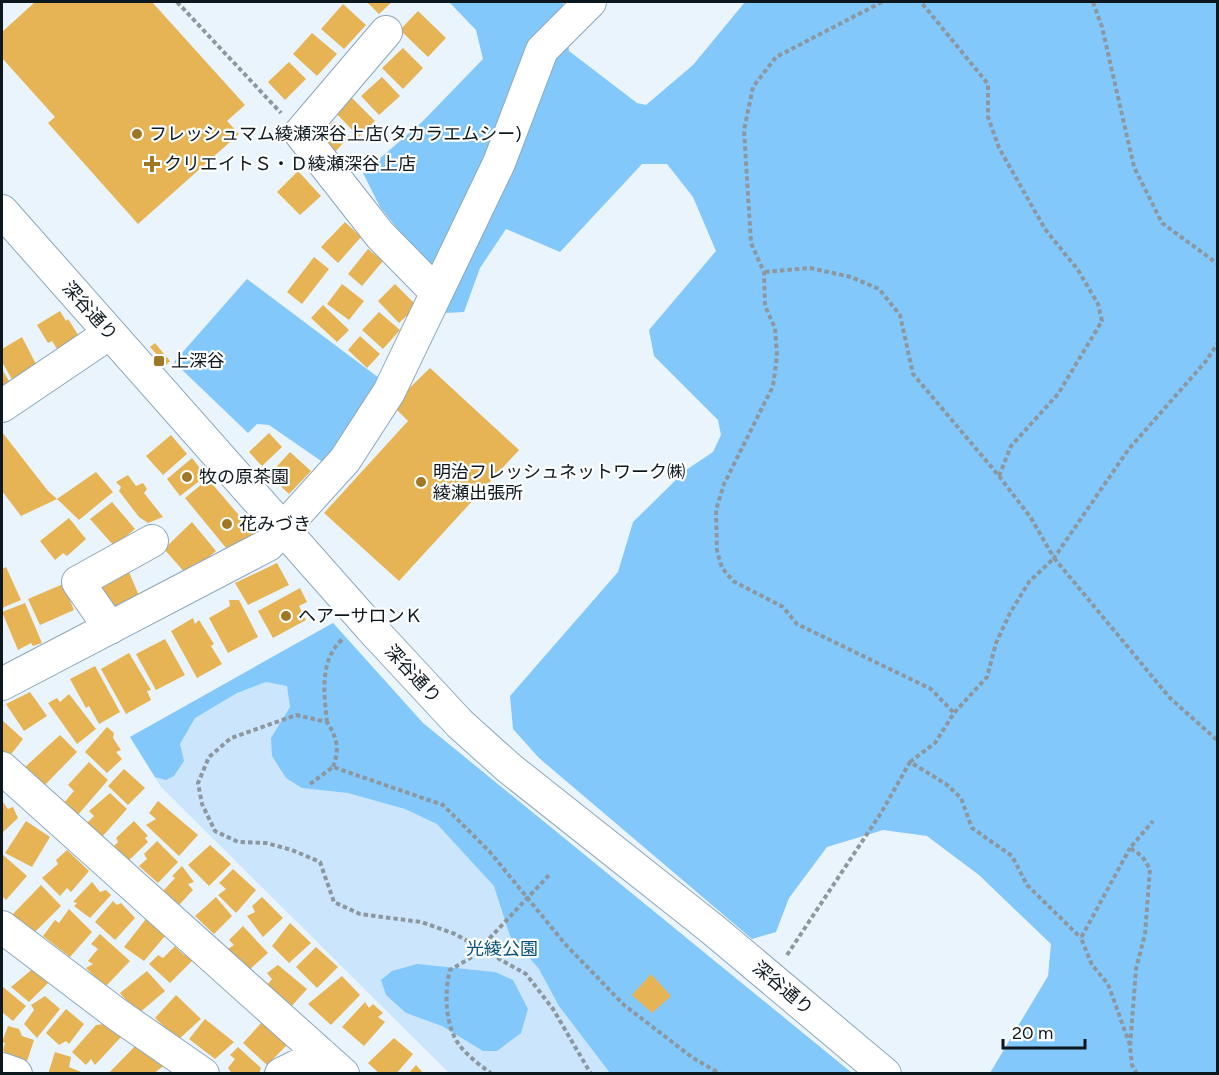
<svg xmlns="http://www.w3.org/2000/svg" width="1219" height="1075" viewBox="0 0 1219 1075" font-family="Figtree,'Noto Sans JP',sans-serif">
  <style>
    .green { fill: #cbe6fc }
    .forest { fill: #82c8fb }
    .building { fill: #e6b454 }
    .lines { fill: none; stroke-linecap: round; stroke-linejoin: round }
    .minor-casing { stroke: #8da7bb; stroke-width: 34 }
    .path { stroke: #8d979f; stroke-width: 4; stroke-dasharray: 4.5 3; stroke-linecap: butt }
    .minor { stroke: #fff; stroke-width: 32 }
    .poi-dot { fill: #9f7725; stroke: #fff; stroke-width: 2 }
    .labels { text-anchor: middle; dominant-baseline: central; stroke-width: 4.5; stroke-linejoin: round; paint-order: stroke }
    .poi-label { font-size: 18px; fill: #0d171e; stroke: #fff; text-anchor: start }
    .street-label { font-size: 18px; fill: #0d171e; stroke: #fff }
    .park-label { font-size: 18px; fill: #065079; stroke: #fff }
  </style>
  <rect width="100%" height="100%" fill="#e9f4fd"/>
  <path class="green" d="M333 623 423 723 852 1073H449L161 787 130 737Z"/>
  <path class="forest" d="M449 2H563L569 51 637 103 646 105 693 65 745 2H1217V1073H990L1048 976 1051 944 979 875 927 836 883 830 827 847 789 898 776 932 752 939 539 758 513 729 510 696 618 572 633 522 686 470 713 452 721 435 718 420 654 356 649 330 716 251 693 197 667 164H642L560 252 506 229 480 268 464 312 445 313 427 295 417 253 380 207 363 173 422 122 483 59 476 30Z
    M247 279 383 381 327 465 269 425 257 424 248 433 174 362Z
    M333 623 423 723 852 1073H610L559 1006 539 969 510 936 494 886 437 824 405 809 348 793 302 788 286 778 272 756 271 738 290 707 287 686 266 682 237 693 195 718 180 744 184 761 174 776 166 780 155 777 130 737Z
    M417 964 495 972 513 980 528 1009 521 1033 497 1051H483L442 1026 406 1013 386 995 381 980 392 971Z"/>
  <path class="building" d="M35 2H152L245 105 227 121 239 134 138 224 48 123 55 117 2 58V32Z
    M367 2H392L379 14Z
    M343 4 366 25 344 49 321 29Z
    M418 11 446 38 428 57 400 30Z
    M312 33 337 54 317 76 293 54Z
    M403 48 423 68 403 89 382 68Z
    M289 62 306 79 285 100 268 82Z
    M382 77 400 96 379 115 361 96Z
    M350 96 375 121 359 137 335 112Z
    M334 122 349 137 333 154 317 140Z
    M298 171 321 196 300 215 277 192Z
    M345 222 361 237 338 263 321 247Z
    M368 249 383 261 362 286 348 274Z
    M314 257 329 269 302 304 287 292Z
    M342 284 364 301 349 320 327 304Z
    M395 284 417 306 399 323 378 301Z
    M323 305 349 330 337 342 311 318Z
    M60 311 66 321 68 319 82 341 61 355 52 341 48 343 37 325Z
    M379 312 400 330 383 349 362 330Z
    M360 336 380 354 367 368 348 350Z
    M22 337 38 368 14 383 2 362V349Z
    M155 343 170 361 166 365 150 347Z
    M430 368 519 450 399 581 324 513 408 421 392 405Z
    M2 369 9 381 2 386Z
    M2 432 48 491 57 499 21 516 2 491Z
    M269 433 282 447 262 466 249 452Z
    M171 435 187 454 163 475 146 456Z
    M290 452 311 471 289 494 269 475Z
    M192 458 206 476 180 496 167 479Z
    M96 472 113 492 79 520 57 499Z
    M128 475 136 486 143 483 147 489 144 493 163 517 148 523 139 517 119 491 121 487 116 482Z
    M208 479 255 534 231 554 185 498Z
    M112 502 135 529 114 546 90 519Z
    M69 518 86 539 67 556 63 553 55 560 40 541Z
    M192 522 216 551 187 575 164 549Z
    M277 563 289 585 248 605 235 583Z
    M6 567 21 600 2 608V569Z
    M129 572 140 598 114 609 111 601 106 604 100 589 105 586 104 583Z
    M63 584 74 610 40 625 28 599Z
    M300 588 307 602 299 606 306 620 273 638 258 611Z
    M229 600H239L258 637 228 653 209 618 230 606Z
    M25 603 42 643 33 646 31 643 18 650 2 612Z
    M193 618 195 624 199 620 214 644 211 646 222 664 197 678 171 631Z
    M165 639 185 675 156 690 136 654Z
    M129 653 151 690 147 691 151 700 126 714 101 669Z
    M95 666 120 712 99 724 89 706 86 708 70 679Z
    M30 692 47 716 24 731 6 704Z
    M69 694 96 729 77 744 48 703 57 698 60 702Z
    M2 720 23 739 9 757 2 750Z
    M107 727 114 733 113 738 121 750 116 752 122 759 107 773 85 752Z
    M60 735 77 752 44 786 24 768Z
    M89 762 108 780 77 816 63 804 74 791 68 785Z
    M124 769 145 788 128 805 108 786Z
    M110 793 127 809 101 838 86 824 94 816 89 811Z
    M2 801 8 809 13 807 18 818 2 833Z
    M158 801 198 835 179 856 146 825 156 819 149 813Z
    M26 821 50 837 32 867 5 853Z
    M134 821 148 836 145 838 148 842 124 865 110 850 118 842 116 838Z
    M157 841 178 862 158 883 139 866 147 859 144 854Z
    M210 845 231 864 209 886 188 865Z
    M67 850 89 871 71 892 67 888 60 896 42 878 58 864 56 860Z
    M2 854 27 876 6 900 2 896Z
    M182 866 194 882 188 884 193 890 178 906 162 892 175 878 172 876Z
    M233 869 256 890 236 913 218 895 226 889 219 883Z
    M92 882 100 892 106 890 111 895 90 918 74 906 77 903 73 902Z
    M41 885 61 906 34 933 12 915Z
    M216 897 232 916 214 934 195 916Z
    M262 897 283 918 263 937 247 916 255 912 252 906Z
    M113 901 117 905 121 903 135 918 115 940 95 922Z
    M69 909 92 932 70 957 43 936 55 920 59 923Z
    M146 919 165 936 144 961 124 947Z
    M290 923 311 943 289 963 272 946Z
    M243 926 268 953 249 970 228 949 234 945 229 940Z
    M100 934 130 961 105 987 86 968 93 964 88 961 98 949 91 944Z
    M175 946 184 955 189 953 194 959 170 983 149 964 158 955 163 958Z
    M316 947 338 967 317 988 296 967Z
    M278 965 307 989 289 1009 265 987 272 979 267 973Z
    M36 966 50 981 29 1002 11 987Z
    M147 971 165 991 138 1014 120 993Z
    M651 974 671 996 652 1013 632 995Z
    M342 976 360 995 331 1025 308 1004Z
    M3 987 26 1006 13 1021 2 1012Z
    M176 995 201 1019 178 1040 155 1018Z
    M45 996 60 1009 37 1038 24 1024 34 1010 31 1005Z
    M365 1002 369 1008 373 1004 383 1013 378 1017 385 1022 364 1046 342 1027Z
    M66 1009 84 1024 69 1044 66 1041 59 1045 46 1033Z
    M205 1019 234 1042 215 1059 189 1039Z
    M263 1021 289 1043 267 1065 243 1043Z
    M105 1024 122 1036 95 1065 91 1059 86 1065 72 1052 96 1025Z
    M8 1026 19 1029 22 1036 34 1040 26 1064 9 1059 3 1050 5 1043 2 1042Z
    M394 1038 413 1054 396 1074H380L368 1063Z
    M138 1043 166 1064 153 1074H108Z
    M238 1047 261 1068 259 1074H232L228 1068 235 1059 230 1055Z
    M55 1052 71 1057 69 1067 86 1074H48Z
    M416 1065 424 1074H408Z"/>
  <g class="lines">
    <defs>
      <path id="minor" d="M386 32 300 133 380 235 436 292
        M2 211 370 627 460 724 509 768 711 928 885 1074
        M2 406 110 333
        M110 628 78 582 152 541
        M2 684 268 545 345 460 389 392 499 163 542 50 590 2
        M2 768 343 1074
        M2 927 118 1015 203 1074
        M2 1069 16 1074
        M281 1074 321 1054"/>
    </defs>
    <use href="#minor" class="minor-casing"/>
    <path class="path" d="M177 2 281 113
      M882 2 776 57 753 87 744 130 751 243 764 272 765 306 775 328 777 356 773 386 724 484 716 510 717 551 722 568 733 581 783 607 797 624 931 689 954 713
      M1093 2 1102 27 1134 167 1162 223 1218 264
      M765 272 810 268 851 277 879 289 900 315 913 374 999 476 1011 446 1058 394 1102 321 1098 304 1078 270 1045 229 999 148 988 117V84L921 2
      M999 476 1031 518 1054 558 1128 450 1206 361 1218 343
      M327 722C324 694 319 659 343 639
      M910 762 935 743 954 713 987 677 996 643 1010 613 1029 582 1054 558 1170 698 1218 741
      M333 767C340 749 337 738 327 722L296 715 231 738 209 757 198 783 202 804 215 831 238 842 266 843 292 850 320 862 334 902 360 914 421 922 455 934 526 974 553 1009 591 1074
      M310 784 333 767 443 805 489 851 566 945 624 1005 693 1058 721 1074
      M787 955 881 813 910 762 946 784 961 798 972 828 1012 856 1027 885 1081 938
      M1130 1045 1108 984 1092 965 1081 938 1130 848
      M492 1074C481 1066 469 1057 460 1046 445 1027 444 992 450 970L472 957 549 875
      M1137 1074 1132 1065 1130 1047 1136 969 1145 934 1150 869 1142 856 1130 848 1153 821"/>
    <use href="#minor" class="minor"/>
  </g>
  <g class="poi-dot">
    <circle cx="137" cy="134" r="6"/>
    <path d="M149 155h6v6h6v6h-6v6h-6v-6h-6v-6h6z"/>
    <rect x="153" y="355" width="12" height="12" rx="3"/>
    <circle cx="187" cy="477" r="6"/>
    <circle cx="421" cy="482" r="6"/>
    <circle cx="227" cy="524" r="6"/>
    <circle cx="286" cy="616" r="6"/>
  </g>
  <g class="labels">
    <g class="poi-label">
      <text x="149" y="134">フレッシュマム綾瀬深谷上店(タカラエムシー)</text>
      <text x="164" y="164">クリエイトＳ・Ｄ綾瀬深谷上店</text>
      <text x="171" y="361">上深谷</text>
      <text x="433" y="472">明治フレッシュネットワーク㈱<tspan x="433" dy="21">綾瀬出張所</tspan></text>
      <text x="199" y="477">牧の原茶園</text>
      <text x="239" y="524">花みづき</text>
      <text x="298" y="616">ヘアーサロンＫ</text>
    </g>
    <g class="street-label">
      <text transform="translate(90 311) rotate(48)">深谷通り</text>
      <text transform="translate(413 674) rotate(47)">深谷通り</text>
      <text transform="translate(783 988) rotate(40)">深谷通り</text>
    </g>
    <g class="park-label">
      <text x="502" y="949">光綾公園</text>
    </g>
  </g>
  <rect width="1219" height="1075" fill="none" stroke="#0d171e" stroke-width="6"/>
  <path d="M1003 1039v9h82v-9" fill="none" stroke="#0d171e" stroke-width="3"/>
  <text x="1012" y="1039" font-size="18" fill="#0d171e" stroke="#ffffff" stroke-width="4.5" paint-order="stroke">20 m</text>
</svg>
